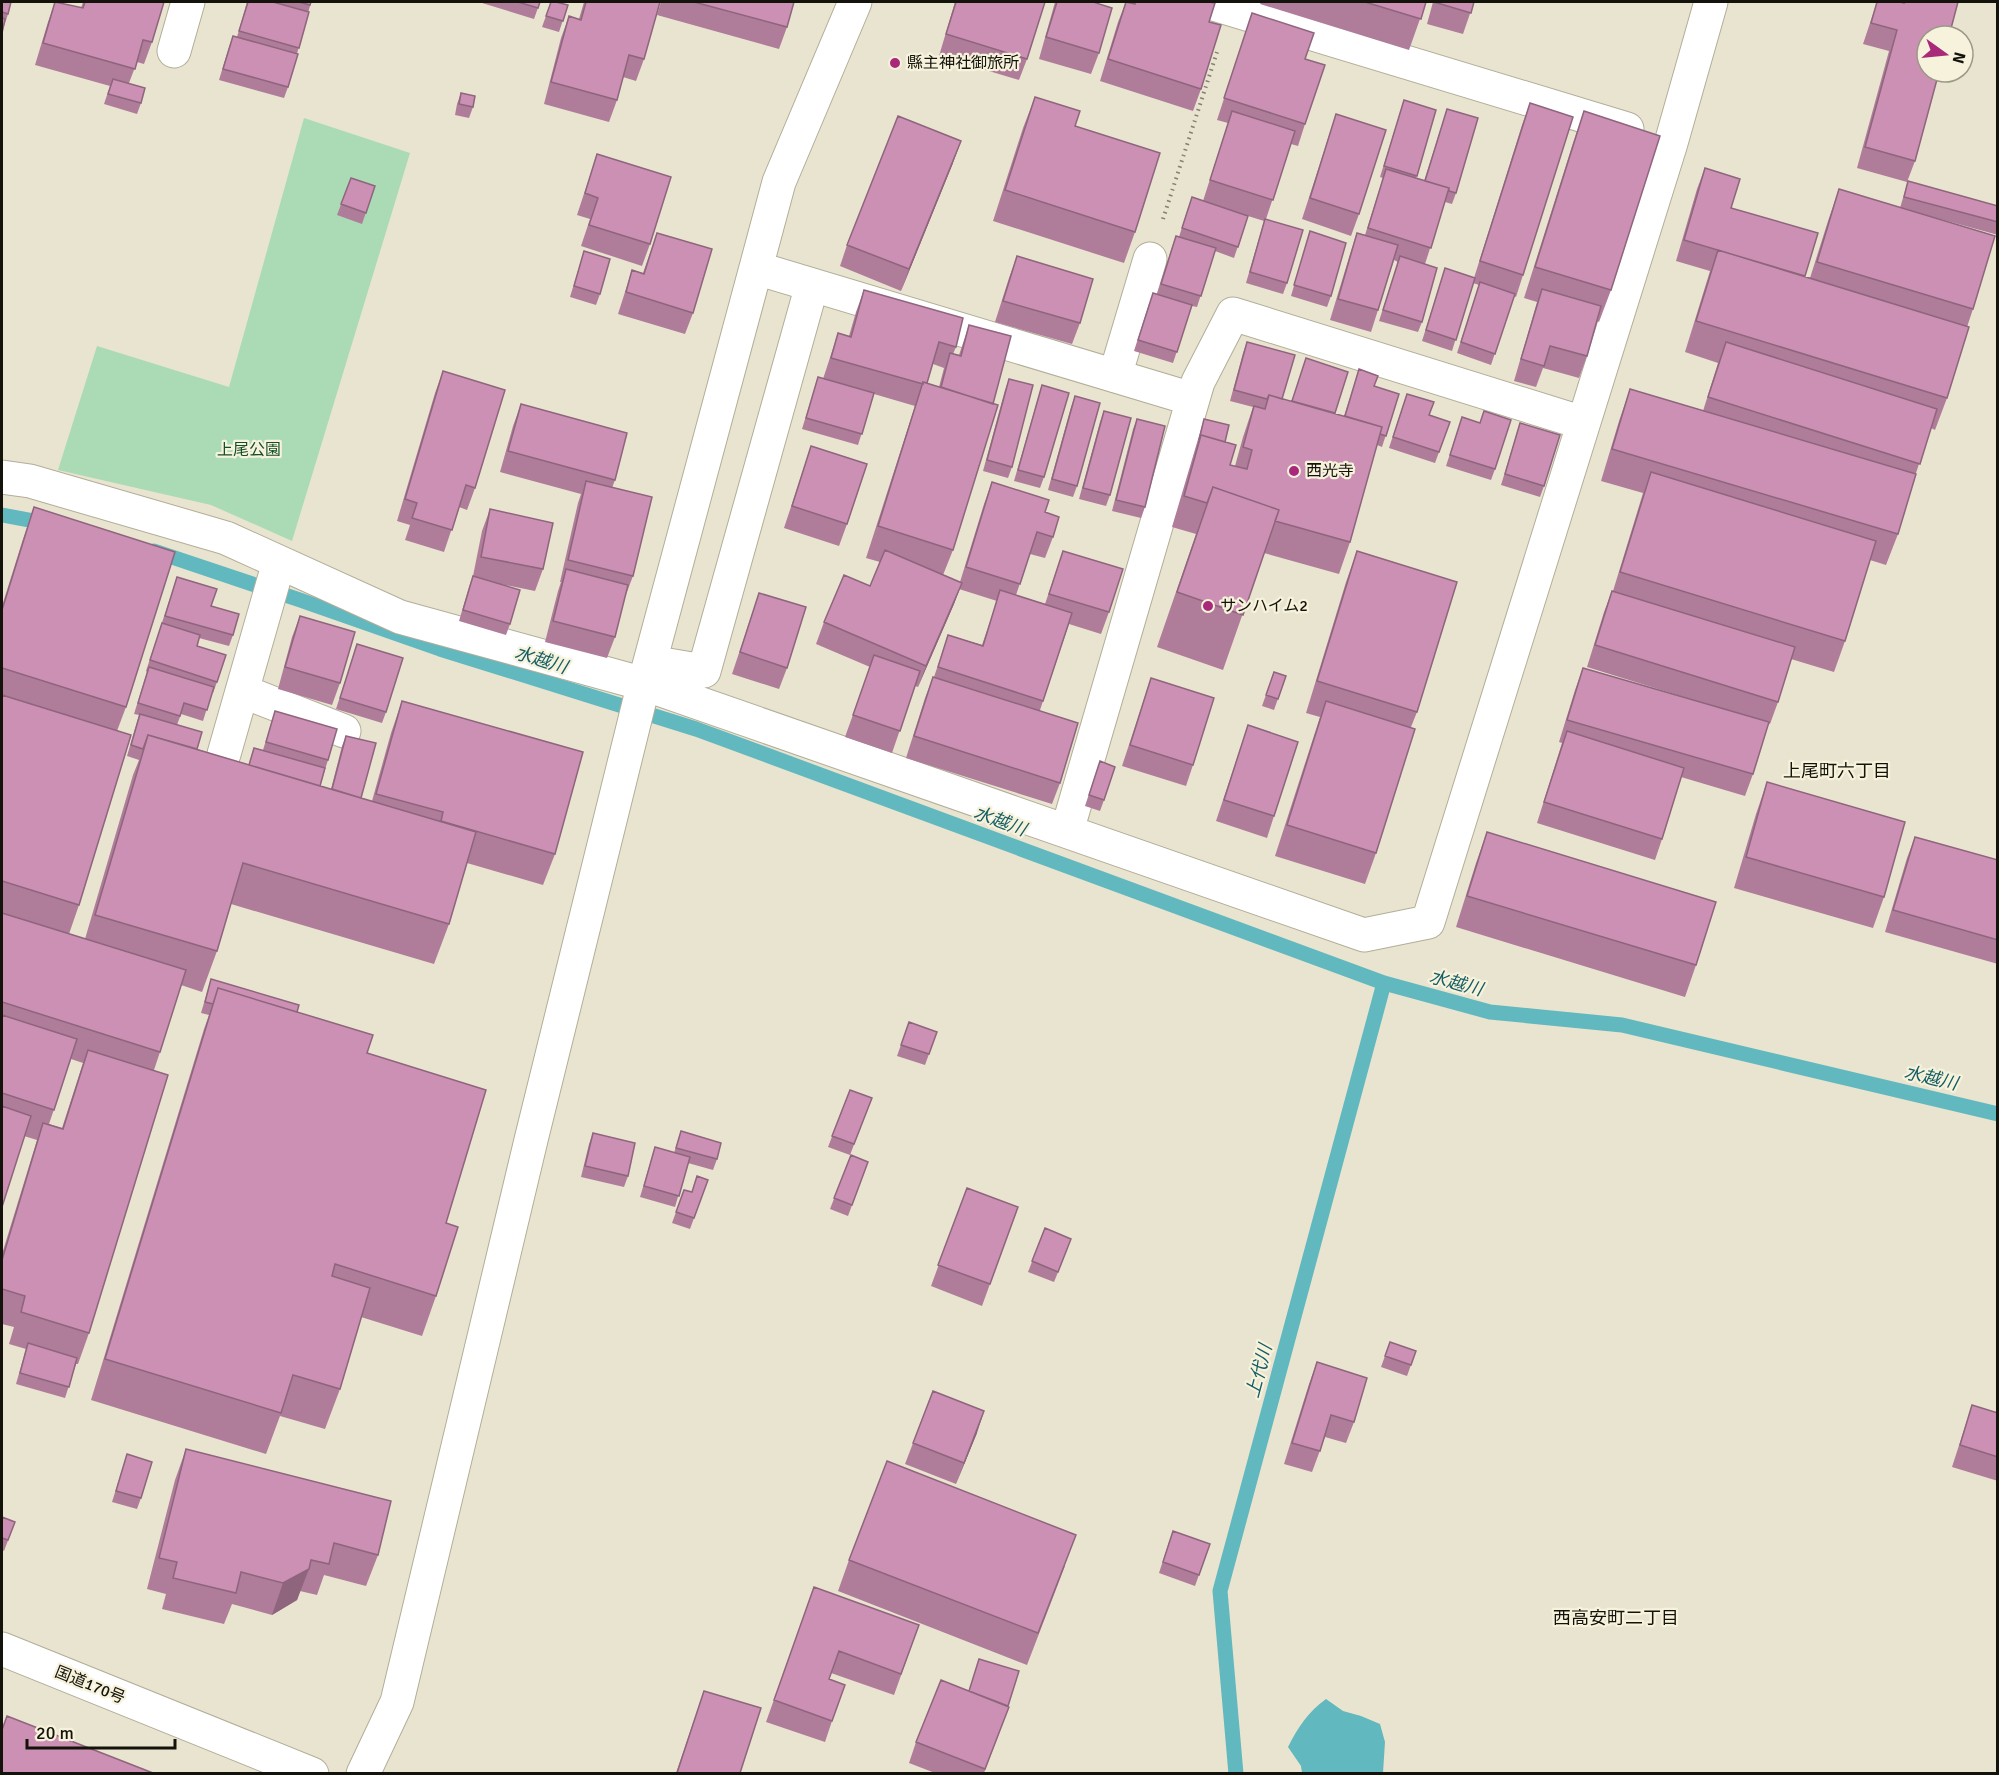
<svg xmlns="http://www.w3.org/2000/svg" width="1999" height="1775" viewBox="0 0 1999 1775" font-family="Signika,'Noto Sans JP',sans-serif">
  <style>
    .green { fill: #aadbb4 }
    .water { fill: #62b8bf }
    .lines { fill: none; stroke-linecap: round; stroke-linejoin: round }
    .stream { stroke: #62b8bf; stroke-width: 15 }
    .minor-casing { stroke: #b2ae99; stroke-width: 35 }
    .highway-casing { stroke: #b2ae99; stroke-width: 35 }
    .path { stroke: #848172; stroke-width: 4; stroke-dasharray: 1.5 4.5; stroke-linecap: butt }
    .minor { stroke: #fff; stroke-width: 33 }
    .highway { stroke: #fff; stroke-width: 33 }
    .wall { fill: #af7c9a; fill-rule: evenodd }
    .shaded-wall { fill: #8e657d }
    .building { fill: #cb90b3; stroke: #8e657d; stroke-width: 1.5 }
    .poi-dot { fill: #a82979; stroke: #f6f2dc; stroke-width: 2 }
    .labels { text-anchor: middle; dominant-baseline: central; stroke-width: 4.5; stroke-linejoin: round; paint-order: stroke }
    .poi-label { font-size: 16px; fill: #14130b; stroke: #f6f2dc; text-anchor: start }
    .park-label { font-size: 16px; fill: #134f27; stroke: #f6f2dc }
    .street-label { font-size: 16px; fill: #14130b; stroke: #f6f2dc }
    .water-label { font-size: 18px; font-style: italic; fill: #155e64; stroke: #f6f2dc }
    .neighbourhood-label { font-size: 18px; fill: #14130b; stroke: #f6f2dc }
  </style>
  <rect width="100%" height="100%" fill="#e9e4cf"/>
  <path class="green" d="M304 118 410 153 292 541 211 505 58 470 97 346 229 387Z"/>
  <path class="water" d="M1326 1699 1343 1711 1361 1716 1380 1724 1385 1742 1383 1773H1302L1301 1766 1288 1747C1298 1727 1309 1711 1326 1699Z"/>
  <g class="lines">
    <path class="stream" d="M2 515 50 524
      M154 551 300 600 440 649 696 729 1384 983 1490 1012 1622 1025 1998 1114
      M1236 1774 1220 1591 1384 983"/>
    <defs>
      <path id="minor" d="M1207 2 1627 129
        M174 51 188 2
        M756 268 1192 399
        M1115 376 1150 259
        M2 477 30 481 226 538 400 617 644 684 1364 935 1428 922 1671 143 1711 2
        M650 662 704 671 812 285
        M242 691 344 731
        M224 754 279 562
        M1067 831 1198 382 1233 314 1583 423
        M363 1774 397 1702 531 1140 640 699 779 182 855 2"/>
      <path id="highway" d="M2 1649 312 1774"/>
    </defs>
    <use href="#minor" class="minor-casing"/>
    <use href="#highway" class="highway-casing"/>
    <path class="path" d="M1163 219 1218 49"/>
    <use href="#minor" class="minor"/>
    <use href="#highway" class="highway"/>
  </g>
  <path class="wall" d="M2 2 8 14 2 33Z
    M55 2 81 8 83 2H164L152 42 144 64 137 62 129 83 141 103 137 114 104 104 110 86 35 65 48 22Z
    M247 2H311L288 87 284 98 219 80 229 47 233 36 237 37Z
    M482 2H540L534 19 482 3Z
    M551 2 568 5 559 32 542 27Z
    M584 2H660L644 59 636 81 623 77 617 100 609 122 544 104 561 38 569 16 579 19Z
    M661 2H794L787 27 779 49 657 15Z
    M955 2H1045L1027 59 1019 80 939 56Z
    M1055 2H1097L1099 53 1091 74 1039 59Z
    M1126 2 1134 4 1135 2H1209V22L1201 89 1193 111 1100 81 1118 22Z
    M1261 2H1426L1409 50 1260 4Z
    M1433 2H1474L1463 34 1427 24Z
    M1877 2H1958L1915 161 1907 182 1857 168 1889 51 1863 44Z
    M1252 13 1305 59V124L1298 146 1291 144 1266 219 1287 283 1283 294 1246 283 1264 221 1248 216 1234 258 1215 251 1197 307 1192 306 1173 363 1134 351 1149 304 1157 294 1172 247 1176 236 1179 237 1188 208 1203 201 1228 123 1217 120Z
    M461 93 473 107 469 118 455 115 457 104Z
    M1035 97 1075 126 1135 232 1124 263 993 221 1023 128Z
    M1404 100 1436 110 1416 178 1424 181 1447 109 1456 193 1452 204 1445 202 1425 264 1422 322 1418 332 1379 321 1398 262 1394 260 1378 310 1371 332 1330 320 1350 254 1357 233 1365 235 1383 178 1380 177Z
    M1530 103 1523 275 1516 297 1514 296 1491 365 1457 353 1479 285 1473 283 1452 351 1422 341 1445 268 1474 278 1522 125Z
    M1584 111 1611 290 1599 322 1597 321 1587 356 1579 378 1543 368 1536 387 1514 381 1537 302 1524 298 1573 143Z
    M1336 114 1359 214 1351 236 1302 219Z
    M597 154 650 244 642 266 581 246 590 219 577 215Z
    M953 163 901 291 840 266 847 245Z
    M1705 168 1731 208 1818 233 1804 277 1810 278 1828 221 1839 189 1900 208 1908 181 1998 206V235L1904 209 1973 309 1967 327 1947 398 1935 430 1931 428 1912 485 1898 534 1886 565 1870 560 1845 641 1834 672 1791 659 1778 702 1770 724 1768 723 1753 774 1745 796 1681 777 1662 839 1655 860 1537 823 1562 743 1559 742 1575 690 1583 668 1716 707 1587 667 1604 612 1612 591H1613L1643 493 1601 481 1619 421 1630 389 1703 411 1718 363 1685 352 1710 271 1676 261 1697 189Z
    M351 178 375 186 362 224 337 215Z
    M1310 231 1331 296 1327 307 1291 296Z
    M657 233 693 313 685 334 618 314 632 270 643 273Z
    M584 251 600 294 596 305 570 297Z
    M1017 256 1080 323 1072 344 995 322 1009 278Z
    M864 290 956 347 953 354 959 355 969 325 953 550 943 575 960 582 984 504 992 482 1045 512 1053 537 1045 558 1030 554 1016 595 1045 604 1063 551 1109 612 1101 634 1069 624 1040 710 1060 783 1052 804 906 758 925 698 933 677H934L948 635 982 645 997 601 959 589 954 604 918 687 915 686 892 753 845 737 870 667 816 644 824 622 870 586 880 562 866 558 915 406 874 394 858 445 802 429 818 377 823 379 838 333 849 336 856 312ZM933 364 944 368 939 387 927 383Z
    M1247 342 1282 399 1344 416 1359 369 1374 386 1399 394 1382 447 1377 445 1350 542 1339 574 1264 553 1223 670 1157 647 1196 534 1172 527 1204 419 1230 465 1235 466 1243 437 1253 407 1230 401 1243 353Z
    M443 371 475 488 467 510 459 507 444 552 405 540 410 525 397 521 435 393Z
    M1009 379 1012 467 1008 478 983 471 1005 390Z
    M1042 385 1044 477 1040 488 1014 481Z
    M1075 396 1077 486 1073 497 1048 490 1071 407Z
    M521 404 615 480 612 488 633 576 625 597 615 637 607 658 545 642 558 591 561 582H560L578 503 581 494 500 472 513 426Z
    M1403 405 1450 422 1435 463 1389 448Z
    M1104 411 1110 495 1106 506 1079 499 1100 422Z
    M1462 417 1480 423 1495 469 1491 480 1446 466Z
    M1137 419 1145 507 1141 518 1112 511 1133 429Z
    M1520 423 1544 486 1540 497 1501 485Z
    M811 446 847 524 839 546 784 528Z
    M34 507 126 707 117 731 79 905 69 934 85 939 133 775 139 760 127 756 139 715 134 714 147 672 146 671 177 577 211 606 233 635 229 646 199 638 197 646 217 682 213 693 212 692 203 721 181 714 177 725 197 749 249 765 254 748 263 750 275 711 328 760 320 786 331 789 342 746 346 736 361 798 372 801 391 733 402 701 555 854 543 885 467 863 449 924 434 964 231 904 217 951 202 992 181 985 160 1052 154 1070 89 1333 78 1364H76L65 1398 16 1384 26 1349 9 1344 14 1327 2 1324V1254L37 1140 24 1136 2 1207V606L23 539ZM71 1059 83 1063 62 1128 49 1124Z
    M490 509 543 569 535 591 495 583 510 624 506 635 459 621 469 587 473 576 482 531Z
    M1357 551 1417 712 1411 727 1376 853 1365 884 1275 856 1320 717 1306 713 1346 582Z
    M759 593 787 668 779 689 732 674Z
    M300 616 340 683 332 705 278 689 292 637Z
    M357 644 386 712 382 723 336 709Z
    M1274 672 1286 676 1274 710 1262 706Z
    M1151 678 1193 765 1186 786 1122 766Z
    M1248 725 1274 816 1267 838 1216 821Z
    M1100 761 1104 800 1100 811 1085 806Z
    M1767 782 1884 897 1873 928 1734 888 1756 814Z
    M1487 832 1696 965 1685 997 1456 927 1476 863Z
    M1915 837 1998 860V964L1885 932 1907 858Z
    M211 979 297 1012 367 1053 446 1223 436 1296 422 1336 361 1317 340 1389 325 1429 280 1416 266 1454 91 1400 204 1029 209 1015 201 1013Z
    M909 1022 929 1054 925 1065 897 1056Z
    M850 1090 872 1098 850 1155 828 1147Z
    M681 1131 717 1159 713 1170 688 1163 675 1207 640 1197 655 1147 674 1153Z
    M593 1133 628 1176 624 1187 581 1177 589 1144Z
    M851 1155 868 1162 848 1216 830 1209Z
    M708 1180 690 1229 672 1223 684 1190 692 1192Z
    M967 1188 1018 1207 982 1306 931 1286Z
    M1045 1228 1067 1250 1054 1282 1028 1272Z
    M1390 1342 1416 1351 1407 1376 1381 1367Z
    M1317 1362 1354 1422 1346 1443 1325 1437 1312 1472 1284 1464 1309 1384Z
    M933 1391 977 1433 956 1484 905 1464Z
    M1972 1405 1998 1413V1481L1952 1467Z
    M186 1449 378 1555 366 1586 324 1575 317 1595 300 1591 297 1600 272 1615 232 1604 224 1624 162 1609 166 1594 147 1589 175 1480Z
    M127 1454 141 1498 137 1509 112 1502Z
    M2 1517 15 1522 4 1551 2 1550Z
    M1169 1542 1210 1544 1195 1586 1159 1573Z
    M849 1560 1065 1566 1027 1665 838 1591Z
    M814 1587 919 1625 894 1695 831 1673 829 1679 832 1721 825 1742 766 1722Z
    M979 1659 1001 1728 984 1773H935L909 1763 916 1742 969 1691Z
    M704 1691 740 1773H676Z"/>
  <path class="shaded-wall" d="M961 141 953 163 901 291 909 269Z
    M962 583 954 604 918 687 926 666Z
    M984 1411 977 1433 956 1484 964 1463Z
    M309 1569 297 1600 272 1615 283 1583Z"/>
  <path class="building" d="M2 2H11L8 14 2 12Z
    M55 2 83 8 85 2H164L152 42 143 40 135 69 43 43Z
    M248 2H273L309 12 299 48 239 31Z
    M299 2H311L310 5Z
    M518 2H540L538 8Z
    M551 2H556L568 5 563 21 546 16Z
    M586 2H660L644 59 629 55 617 100 551 82 569 16 581 20Z
    M694 2H794L787 27Z
    M956 2H1045L1027 59 946 34Z
    M1057 2H1097L1096 3 1112 8 1099 53 1046 37Z
    M1126 2 1135 4V2H1209L1215 3 1209 22 1221 25 1201 89 1108 59Z
    M1365 2H1426L1421 19Z
    M1434 2H1474L1471 13Z
    M1877 2H1900L1904 3V2H1958L1949 36H1927V72H1939L1915 161 1865 147 1897 30 1871 23Z
    M1252 13 1314 33 1305 59 1325 65 1305 124 1224 98Z
    M2 18 5 19 2 33Z
    M233 36 298 54 288 87 223 69Z
    M113 79 145 88 141 103 108 94Z
    M461 93 475 96 473 107 459 104Z
    M1035 97 1080 111 1075 126 1160 153 1135 232 1005 190Z
    M1404 100 1436 110 1417 176 1384 166Z
    M1530 103 1573 117 1523 275 1480 261Z
    M1447 109 1478 118 1456 193 1449 191V188L1425 181Z
    M1232 111 1295 131 1273 200 1210 180Z
    M1584 111 1660 136 1611 290 1535 267Z
    M1336 114 1386 130 1359 214 1310 198Z
    M898 116 961 141 909 269 847 245Z
    M597 154 671 177 650 244 589 225 598 198 585 193Z
    M1705 168 1740 179 1731 208 1818 233 1805 276 1684 240Z
    M1386 169 1449 188 1431 248 1368 228Z
    M351 178 375 186 366 213 341 204Z
    M1908 181 1998 206V222L1904 197Z
    M1839 189 1995 236 1973 309 1817 262Z
    M1192 197 1248 216 1238 247 1182 228Z
    M1265 219 1303 230 1287 283 1250 272Z
    M1310 231 1346 243 1331 296 1294 285Z
    M657 233 712 249 693 313 626 292 632 270 644 274Z
    M1357 233 1398 245 1378 310 1338 299Z
    M1176 236 1216 248 1201 296 1161 284Z
    M1718 250 1969 327 1947 398 1696 321Z
    M584 251 610 259 600 294 574 286Z
    M1017 256 1093 279 1080 323 1003 301Z
    M1400 256 1437 268 1422 322 1383 310Z
    M1445 268 1475 278 1456 340 1426 330Z
    M1480 282 1515 294 1495 354 1461 342Z
    M1542 289 1601 306 1587 356 1550 346 1544 366 1521 359Z
    M864 290 963 318 956 347 939 342 927 383 923 382V384L831 358 838 333 851 337Z
    M1153 293 1192 305 1177 352 1138 340Z
    M969 325 1011 336 993 404 941 387 950 353 961 356Z
    M1247 342 1295 355 1282 399 1269 395 1267 399 1234 390Z
    M1726 342 1937 409 1920 464 1708 397Z
    M1306 358 1348 372 1335 413 1292 401Z
    M1359 369 1378 376 1374 386 1399 394 1386 436 1380 434 1382 427 1345 416Z
    M443 371 505 390 475 488 466 485 452 530 412 518 417 503 405 499Z
    M818 377 874 393 862 434 806 418Z
    M1009 379 1033 385 1012 467 987 460Z
    M923 382 998 405 953 550 878 526Z
    M1042 385 1069 393 1044 477 1018 470Z
    M1630 389 1916 474 1898 534 1612 449Z
    M1407 394 1434 402 1429 415 1450 422 1439 452 1393 437Z
    M1269 395 1382 427 1350 542 1275 521 1279 510 1213 487 1207 503 1184 496 1201 435 1236 445 1230 465 1247 469 1252 450 1243 447 1254 406 1265 409Z
    M1075 396 1100 403 1077 486 1052 479Z
    M521 404 627 433 615 480 508 451Z
    M1104 411 1131 418 1110 495 1083 488Z
    M1484 411 1511 420 1495 469 1450 455 1462 417 1480 423Z
    M1137 419 1165 426 1145 507 1116 500Z
    M1204 419 1229 425 1225 442 1201 435 1199 440Z
    M1520 423 1560 435 1544 486 1505 474Z
    M811 446 867 464 847 524 792 506Z
    M1651 472 1876 541 1845 641 1620 572Z
    M586 481 652 497 633 576 568 560Z
    M992 482 1049 500 1045 512 1059 517 1053 537 1037 532 1020 584 966 567Z
    M1213 487 1279 510 1243 615 1177 592Z
    M34 507 175 552 126 707 2 668V610Z
    M490 509 553 523 543 569 481 557Z
    M885 550 962 583 926 666 824 622 844 575 870 586Z
    M1063 551 1123 569 1109 612 1049 594Z
    M1357 551 1457 582 1417 712 1317 681Z
    M566 569 628 585 615 637 553 621Z
    M473 576 520 590 510 624 463 610Z
    M177 577 217 589 211 606 239 614 233 635 165 616Z
    M1000 590 1072 613 1043 701 938 667 948 635 983 646Z
    M1612 591 1795 647 1778 702 1595 645Z
    M759 593 806 607 787 668 740 652Z
    M300 616 355 632 340 683 285 667Z
    M162 623 200 635 197 646 226 655 217 682 150 660Z
    M357 644 403 658 386 712 340 698Z
    M874 655 920 671 900 731 853 715Z
    M149 667 214 687 207 710 184 703 180 716 138 703Z
    M1583 668 1769 722 1753 774 1567 720Z
    M1274 672 1286 676 1278 699 1266 695Z
    M933 677 1078 723 1060 783 914 736Z
    M1151 678 1214 698 1193 765 1130 745Z
    M2 695 131 735 79 905 2 881Z
    M402 701 583 752 555 854 441 821 443 812 376 794Z
    M1326 701 1415 729 1376 853 1287 825Z
    M275 711 337 729 328 760 266 742Z
    M140 714 202 732 197 749 148 735 143 749 131 745Z
    M1248 725 1298 742 1274 816 1224 800Z
    M1567 731 1684 768 1662 839 1544 802Z
    M148 735 476 832 449 924 243 863 217 951 95 915Z
    M346 736 376 743 361 798 332 789Z
    M254 748 325 768 320 786 249 765Z
    M1100 761 1115 767 1104 800 1089 795Z
    M1767 782 1905 822 1884 897 1746 857Z
    M1487 832 1716 902 1696 965 1467 896Z
    M1915 837 1998 860V940L1893 910Z
    M2 913 186 970 160 1052 2 1002Z
    M211 979 299 1005 297 1012 218 988 213 1004 205 1002Z
    M218 988 373 1035 367 1053 486 1090 446 1223 458 1227 436 1296 335 1264 332 1276 370 1288 340 1389 293 1375 281 1413 105 1359Z
    M2 1015 77 1039 54 1110 2 1093Z
    M909 1022 937 1032 929 1054 901 1045Z
    M88 1050 168 1075 89 1333 21 1312 25 1296 2 1289V1260L43 1123 63 1129Z
    M850 1090 872 1098 854 1144 832 1136Z
    M2 1106 31 1116 2 1207Z
    M681 1131 721 1143 717 1159 676 1148Z
    M593 1133 635 1143 628 1176 585 1166Z
    M655 1147 690 1157 679 1196 644 1186Z
    M851 1155 868 1162 852 1205 834 1198Z
    M697 1176 708 1180 694 1218 676 1212 684 1190 692 1192Z
    M967 1188 1018 1207 990 1284 938 1265Z
    M1045 1228 1071 1239 1058 1272 1032 1261Z
    M1390 1342 1416 1351 1411 1365 1385 1356Z
    M28 1343 77 1358 69 1387 20 1373Z
    M1317 1362 1367 1378 1354 1422 1331 1415 1320 1451 1292 1443Z
    M933 1391 984 1411 964 1463 913 1443Z
    M1972 1405 1998 1413V1457L1960 1445Z
    M186 1449 391 1501 378 1555 334 1543 329 1564 311 1560 309 1569 283 1583 241 1572 236 1593 173 1578 177 1562 159 1558Z
    M127 1454 152 1462 141 1498 116 1491Z
    M887 1461 1076 1535 1038 1633 849 1560Z
    M2 1517 15 1522 8 1540 2 1538Z
    M1173 1531 1210 1544 1199 1575 1163 1562Z
    M814 1587 919 1625 901 1674 839 1651 829 1679 845 1685 832 1721 774 1700Z
    M979 1659 1019 1671 1008 1706 969 1691Z
    M941 1680 1009 1707 985 1769 916 1742Z
    M704 1691 761 1708 740 1773H677Z
    M7 1716 153 1773H2V1730Z"/>
  <g class="poi-dot">
    <circle cx="895" cy="63" r="6"/>
    <circle cx="1294" cy="471" r="6"/>
    <circle cx="1208" cy="606" r="6"/>
  </g>
  <g class="labels">
    <g class="poi-label">
      <text x="907" y="63">縣主神社御旅所</text>
      <text x="1306" y="471">西光寺</text>
      <text x="1220" y="606">サンハイム2</text>
    </g>
    <g class="park-label">
      <text x="249" y="450">上尾公園</text>
    </g>
    <g class="street-label">
      <text transform="translate(90 1685) rotate(22)">国道170号</text>
    </g>
    <g class="water-label">
      <text transform="translate(541 660) rotate(17)">水越川</text>
      <text transform="translate(1000 821) rotate(20)">水越川</text>
      <text transform="translate(1456 983) rotate(15)">水越川</text>
      <text transform="translate(1931 1078) rotate(13)">水越川</text>
      <text transform="translate(1259 1371) rotate(-75)">上代川</text>
    </g>
    <g class="neighbourhood-label">
      <text x="1837" y="771">上尾町六丁目</text>
      <text x="1616" y="1618">西高安町二丁目</text>
    </g>
  </g>
  <rect width="1999" height="1775" fill="none" stroke="#14130b" stroke-width="6"/>
  <g transform="translate(1945 54) rotate(105)"><circle r="28" fill="#f6f2dc" stroke="#9c9988" stroke-width="1.5"/>
  <path d="M0-4.5L10 22L0 15L-10 22Z" fill="#a82979"/>
  <text y="-9" font-size="16" font-weight="bold" text-anchor="middle" fill="#14130b">N</text>
  </g>
  <path d="M27 1739v9h148v-9" fill="none" stroke="#14130b" stroke-width="3"/>
  <text x="36" y="1739" font-size="18" fill="#14130b" stroke="#f6f2dc" stroke-width="4.5" paint-order="stroke">20 m</text>
</svg>
